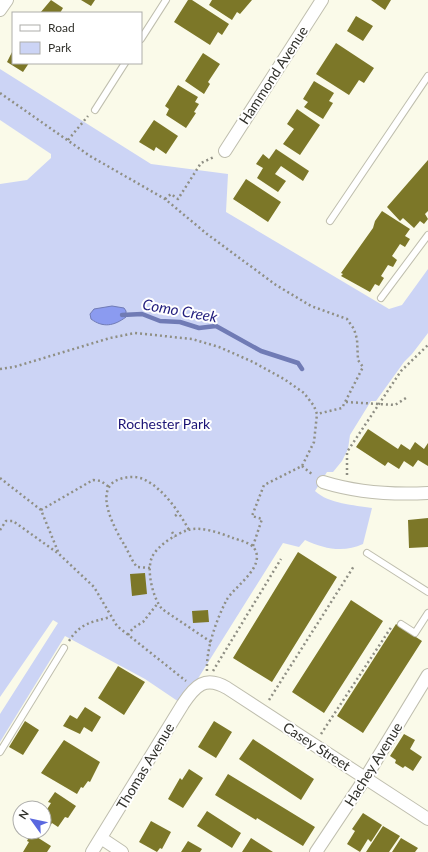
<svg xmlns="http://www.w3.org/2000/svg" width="428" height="852" viewBox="0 0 428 852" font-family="Lato,sans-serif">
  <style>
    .green { fill: #ccd4f5 }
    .water { fill: #8b9bf0; stroke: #707bb5 }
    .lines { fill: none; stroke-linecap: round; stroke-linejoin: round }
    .stream { stroke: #707bb5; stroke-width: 4.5 }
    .building { fill: #7c7728 }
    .service-casing { stroke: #bfbeae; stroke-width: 8 }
    .minor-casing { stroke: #bfbeae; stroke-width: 14 }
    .path { stroke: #8f8f84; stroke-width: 2.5; stroke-dasharray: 2 3; stroke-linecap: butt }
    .service { stroke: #fff; stroke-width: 6 }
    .minor { stroke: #fff; stroke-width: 12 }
    .labels { text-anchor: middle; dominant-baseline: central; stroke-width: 4; stroke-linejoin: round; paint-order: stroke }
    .street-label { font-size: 14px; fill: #31312b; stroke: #fff }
    .park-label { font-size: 14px; fill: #1c1475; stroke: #fff }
    .water-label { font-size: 15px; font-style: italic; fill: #201c7d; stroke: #fff }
  </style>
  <rect width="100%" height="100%" fill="#fafae9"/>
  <path class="green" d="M0 69 151 164 228 174 226 212 389 309 402 305 428 269V333L412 354 404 362 376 401H371L350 435 348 449 342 461 333 472H327L315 491C329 504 354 505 372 508L363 544C344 553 324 549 305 540L299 547 283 543 182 704 145 679 65 636 0 742V714L58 623 53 620 0 697V184L27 180 51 158V154L0 120Z"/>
  <path class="water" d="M112 306 124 308 126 311V317C114 326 103 328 91 319L90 314 94 309Z"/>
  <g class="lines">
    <path class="stream" d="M122 315 142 314 160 321 180 322 199 328 216 326 261 351 298 363 302 369"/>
  </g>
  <path class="building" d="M51 0 63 8 60 13H40Z
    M81 0H95L91 6Z
    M188 0H192L229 24 222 35 218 32 210 45 174 22Z
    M212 0H252L240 14 237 12 232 20 209 5Z
    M371 0H391L385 10Z
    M356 16 373 26 363 41 347 31Z
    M336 43 374 68 364 83 359 80 349 95 316 74Z
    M13 50V63H29L23 72 7 62Z
    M203 53 220 64 208 82 210 84 204 94 185 81Z
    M314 81 334 93 329 101 333 103 323 119 304 107 308 102 303 99Z
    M178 85 198 97 195 102 199 104 194 112 196 113 186 128 166 115 169 109 165 106Z
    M297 109 320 125 300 155 283 144 294 129 287 124Z
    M154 120 178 136 166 154 156 147 154 151 139 142Z
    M276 149 309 171 303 181 281 166 275 174 286 181 278 192 257 178 263 168 256 164 263 154 269 159Z
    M428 160V211L425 214 428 219 424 224 420 221 414 228 403 218 400 221 387 207Z
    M246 179 281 202 268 222 233 199Z
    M382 211 410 229 405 236 410 239 405 247 400 244 392 256 397 260 393 267 388 265 381 276 384 278 379 286 375 284 370 292 341 276 343 274 341 273 373 228 375 221Z
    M368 429 398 449 401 444 410 450 415 442 424 449 428 443V466L418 460 413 467 404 461 399 469 388 462 385 466 356 447Z
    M428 518V547L409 548 408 520Z
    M298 552 337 577 272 682 233 658Z
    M145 573 147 594 132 596 130 574Z
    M351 600 383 621 324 713 292 692Z
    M208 610 209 622 193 623 192 611Z
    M396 624 422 641 363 733 337 716Z
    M118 666 145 682 124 715 98 698Z
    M85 707 101 717 92 732 84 727 80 734 63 726 70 715 77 719Z
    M25 721 39 730 23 755 9 747Z
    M214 721 232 732 216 758 198 747Z
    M404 734 415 740 410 749 422 757 413 771 405 766 403 768 395 763 396 760 390 756Z
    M253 739 314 779 301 800 239 759Z
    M64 740 100 762 90 782 88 781 83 788 81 787 77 794 41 773Z
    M189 769 203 778 183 808 168 799 180 778 182 780Z
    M228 774 315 827 303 846 257 818 256 820 215 795Z
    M55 792 76 806 68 818 65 817 58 827 52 823 50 826 44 822V814L51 803 48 802Z
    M207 811 241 833 232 848 197 826Z
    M363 813 382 825 371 842 368 839 360 852 347 844 355 831 352 829Z
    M151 821 171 832 162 849 160 848 157 852 139 842Z
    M383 826 400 836 389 852H366Z
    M26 832H29L51 846 47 852H23L29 842 27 841 28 839 23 836Z
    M251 838 273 852H242Z
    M401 838 418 848 415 852H392Z
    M188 841 202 849 200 852H181Z"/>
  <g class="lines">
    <defs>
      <path id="service" d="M141 39 166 0
        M95 110 125 63
        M330 221 428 76
        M381 298 428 235
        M367 553 428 592
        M401 624 415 633 428 613
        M0 752 64 648"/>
      <path id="minor" d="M0 10 7 0
        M225 151 322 0
        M323 482C358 493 391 495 428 493
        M101 838 122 852
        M92 852 183 704C195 686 205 675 227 688L428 819
        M316 852 366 777 428 675"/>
    </defs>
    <use href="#service" class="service-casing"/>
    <use href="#minor" class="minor-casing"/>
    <path class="path" d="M0 93 90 156 165 199 207 234 276 285 311 306 347 319 354 329 357 339 358 360 363 367 342 408 317 414
      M68 140 88 116
      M165 199 171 194 178 199 201 163 214 157
      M0 369 14 367 110 338 135 333 192 339 219 347 253 362 284 379 304 393 314 406 317 414 314 442 302 466 264 485 252 516 262 519 253 546
      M346 402 395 405 406 398
      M302 466 313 475
      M347 475V452L401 371 428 345
      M0 478 41 510 59 554
      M41 510 93 480 101 481 109 487
      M175 516 179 513
      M0 530 6 521H13L59 554 94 587 117 626 186 681
      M172 532 175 537
      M150 568 137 567C132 561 129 553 125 546 116 531 91 488 120 479 129 476 139 476 147 481 165 491 179 512 189 530
      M128 635 133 628 143 622 158 603
      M69 641C80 623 92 622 111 617
      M207 671C206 649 216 621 226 601 233 587 267 567 254 548 251 543 239 540 233 538 220 533 201 526 188 530 176 534 158 545 152 557 146 571 153 598 162 609L211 642
      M213 671 281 559
      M269 700 354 566
      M321 734 392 626"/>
    <use href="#service" class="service"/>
    <use href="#minor" class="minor"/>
  </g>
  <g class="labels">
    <g class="street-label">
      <text transform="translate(273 75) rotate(-57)">Hammond Avenue</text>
      <text transform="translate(317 746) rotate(33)">Casey Street</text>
      <text transform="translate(373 764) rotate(-58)">Hachey Avenue</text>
      <text transform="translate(145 766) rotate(-59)">Thomas Avenue</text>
    </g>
    <g class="park-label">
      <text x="164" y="423">Rochester Park</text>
    </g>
    <g class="water-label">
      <text transform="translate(180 310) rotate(10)">Como Creek</text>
    </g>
  </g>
  <rect x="12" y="12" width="130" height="52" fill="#ffffff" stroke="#adadaa"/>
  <rect x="20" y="25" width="20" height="6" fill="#ffffff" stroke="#adadaa"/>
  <text x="48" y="32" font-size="12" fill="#31312b">Road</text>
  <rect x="20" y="42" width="20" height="12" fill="#ccd4f5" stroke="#adadaa"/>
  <text x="48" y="52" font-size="12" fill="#31312b">Park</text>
  <g transform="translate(32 820) rotate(303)"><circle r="19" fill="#ffffff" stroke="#adadaa"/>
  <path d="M0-3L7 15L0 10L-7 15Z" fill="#5a68df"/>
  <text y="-6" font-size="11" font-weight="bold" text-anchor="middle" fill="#31312b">N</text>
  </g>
</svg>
